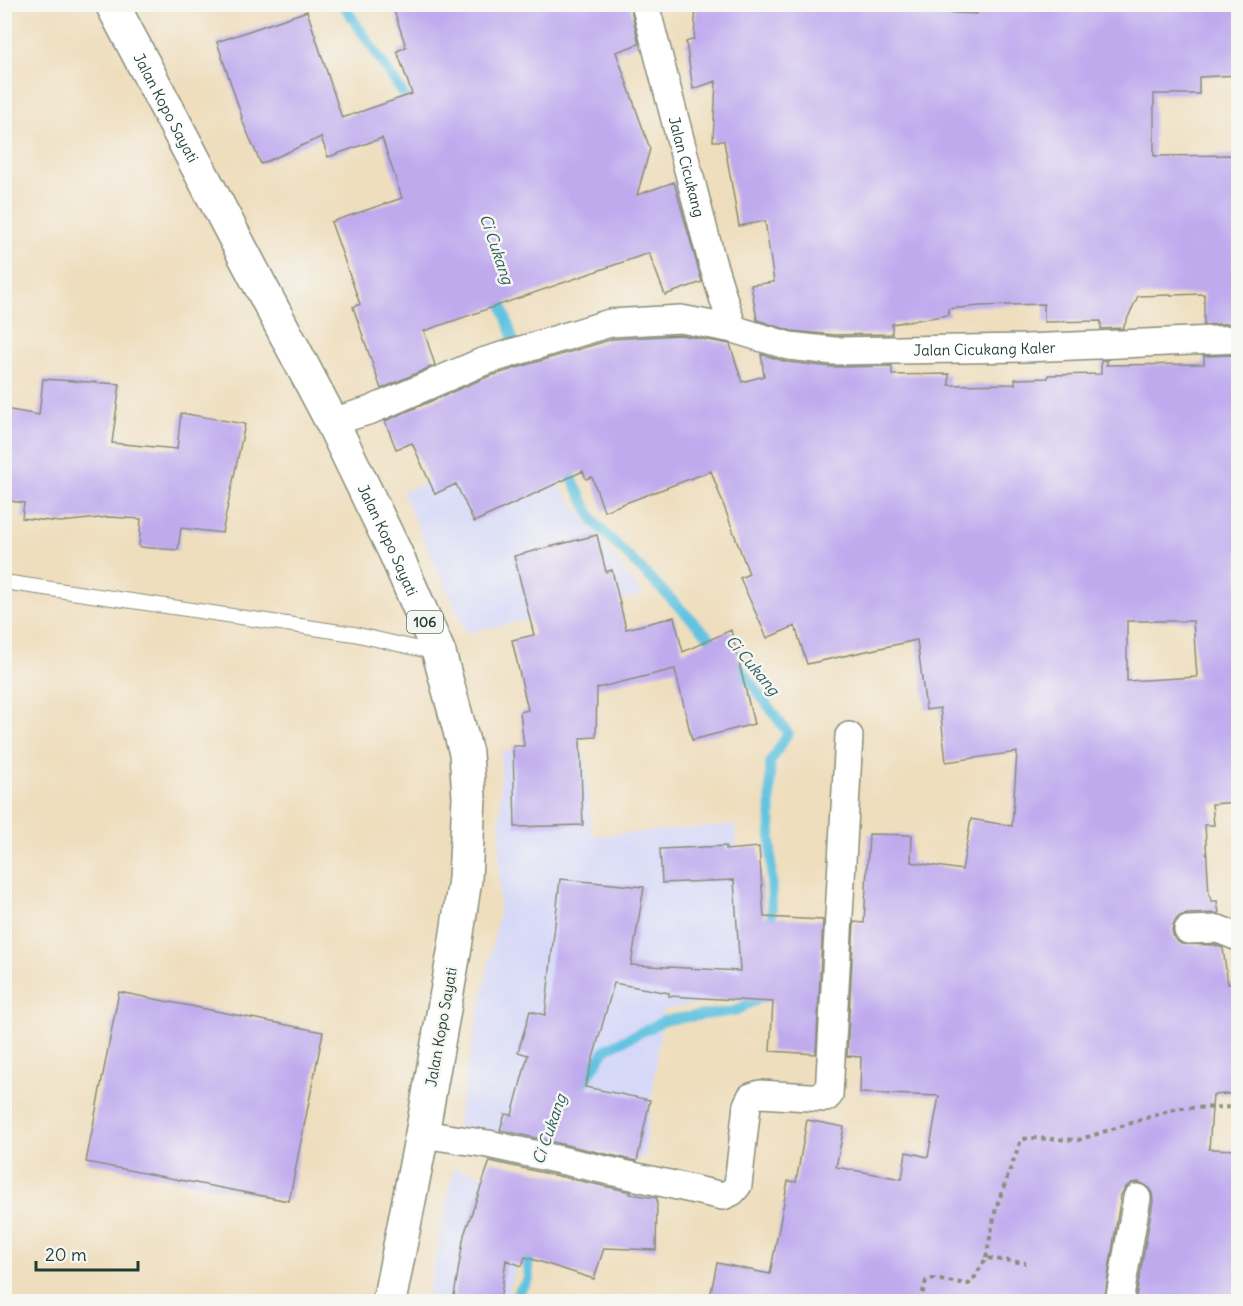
<svg xmlns="http://www.w3.org/2000/svg" width="1243" height="1306" viewBox="0 0 1243 1306" font-family="Delius,sans-serif">
  <style>
    .built { fill: #d6d8f8 }
    .lines { fill: none; stroke-linecap: round; stroke-linejoin: round }
    .stream { stroke: #62c3e0; stroke-width: 10 }
    .building { fill: #bfaaee; fill-rule: evenodd }
    .lane-casing { stroke: #878e79; stroke-width: 16 }
    .street-casing { stroke: #878e79; stroke-width: 30 }
    .primary-casing { stroke: #878e79; stroke-width: 36 }
    .path { stroke: #878e79; stroke-width: 4; stroke-dasharray: 4.5 4.5; stroke-linecap: butt }
    .lane { stroke: #fff; stroke-width: 14 }
    .street { stroke: #fff; stroke-width: 27 }
    .primary { stroke: #fff; stroke-width: 33 }
    .labels { text-anchor: middle; dominant-baseline: central; stroke-width: 5; stroke-linejoin: round; paint-order: stroke }
    .shield { fill: #f6f6f2; stroke: #60746d; stroke-width: 1.5 }
    .shield-label { font-size: 14px; font-weight: bold; fill: #1f3d34 }
    .street-label { font-size: 15px; fill: #1f3d34; stroke: #f6f6f2 }
    .water-label { font-size: 16px; font-style: italic; fill: #305e5f; stroke: #f6f6f2 }
  </style>
  <rect width="100%" height="100%" fill="#f6f6f2"/>
  <filter id="ink" filterUnits="userSpaceOnUse"><feTurbulence type="fractalNoise" baseFrequency=".0167" numOctaves="2"/><feDisplacementMap in="SourceGraphic" scale="12" xChannelSelector="R" yChannelSelector="G"/><feConvolveMatrix kernelMatrix="1 2 1 2 8 2 1 2 1" color-interpolation-filters="sRGB"/></filter>
  <filter id="wash" filterUnits="userSpaceOnUse"><feTurbulence type="fractalNoise" baseFrequency=".008" numOctaves="4" result="noise"/><feDisplacementMap in="SourceGraphic" scale="24" xChannelSelector="R" yChannelSelector="G"/><feGaussianBlur stdDeviation="1.35" result="paint"/><feColorMatrix in="noise" values="0 0 0 0 0 0 0 0 0 0 0 0 0 0 0 0 0 1.4 0 .05"/><feComposite in="paint" operator="in"/></filter>
  <g filter="url(#wash)">
    <rect width="100%" height="100%" fill="#efdebe"/>
    <path class="built" d="M527 444 643 595 467 633 402 492Z
      M501 751 585 754 592 836 735 825 743 996 663 1010 644 1158 456 1126 499 913Z
      M454 1168 536 1190 506 1301 426 1302Z"/>
    <g class="lines">
      <path class="stream" d="M343 4 412 107
        M498 292 526 380
        M565 465 595 523 720 648
        M731 659 739 667 788 733 770 763 772 930
        M580 1088 606 1049 666 1020 735 1011 766 995
        M511 1302 529 1278 528 1266 533 1246"/>
    </g>
    <g id="blocks">
      <path class="building" d="M392 4H630L639 44 616 52 650 149 637 195 674 182 702 282 665 295 649 253 424 331 435 365 381 389 353 307 360 304 331 222 402 198 382 138 328 157 321 137 261 164 241 118 242 117 217 42 307 11 342 118 412 94 397 51 406 47Z
        M696 4H923L922 11 977 14 978 4H1239V75L1199 77V94H1154V156L1239 155V205H1236V263H1233L1234 323 1204 325V294L1138 296 1123 328 1101 329V321L1044 322V304L980 306 948 309 949 315 892 324V334L835 335 792 331 757 320 751 285 774 282 765 221 739 226 724 141H713L716 81 693 89 686 42 694 39Z
        M680 335 730 344 742 382 764 376 761 354 787 362 832 367 892 366V375L949 374V385L1015 384V379L1048 378V375L1101 374V361L1108 360 1106 365 1204 364V356L1234 355V363H1239V802L1212 804 1214 825H1205L1209 895H1210L1211 901H1217L1219 913 1187 914 1180 916 1174 922 1172 930 1174 938 1181 944 1215 945 1223 948 1228 984 1237 983 1239 1093 1213 1095 1209 1149 1239 1150V1302H1135L1153 1201 1152 1193 1147 1186 1139 1182 1131 1183 1125 1188 1121 1195 1104 1302H709L717 1263 770 1274 788 1181 796 1182 807 1120 844 1127 836 1167 902 1179 906 1152 928 1157 939 1096 860 1093 861 1057 847 1056 854 922 864 923 869 834 912 835 911 862 962 870 971 819 1012 826 1017 752 946 762 940 708 926 710 917 640 807 664 795 626 767 638 740 578 749 574 711 471 604 511 592 477 586 479 583 471 474 522 456 484 435 494 412 443 396 449 385 421 487 377 613 339ZM1127 621H1193L1197 677 1127 681Z
        M43 379 120 384 112 443 177 449 181 413 245 424 222 533 181 528 178 550 139 547 141 519 109 517 60 522 22 518 24 503 4 500V409L39 415Z
        M597 535 606 572 612 570 626 629 674 617 683 652 731 630 754 724 692 740 675 669 597 688 596 737 580 738 583 825 515 827 513 746H524L520 712 528 710 512 640 534 635 514 556Z
        M726 846V850L759 847 764 917 823 920 816 1054 770 1051 773 1002 669 996V993L614 983 585 1087 650 1100 637 1161 500 1130 505 1114 512 1115 528 1055 518 1052 530 1011 545 1015 560 879 644 887 631 965 740 971 734 880 662 883 660 849Z
        M119 992 323 1032 289 1201 86 1162Z
        M490 1161 631 1192 630 1194 657 1198 656 1250 604 1248 594 1279 525 1257 522 1266 506 1260 500 1302H453L464 1235Z"/>
    </g>
  </g>
  <g filter="url(#ink)">
    <use href="#blocks" fill-opacity="0" stroke="#878e79" stroke-width="1.5"/>
    <g class="lines">
      <defs>
        <path id="lane" d="M4 582 354 634 437 653"/>
        <g id="street">
          <path id="s1" d="M645 4 712 262 733 329"/>
          <path id="s2" d="M332 422 371 410 482 362 610 323 681 319 733 329 789 346 834 351 1026 348 1238 339"/>
          <path d="M1188 930 1218 929 1238 937"/>
          <path d="M422 1134 488 1144 723 1196 732 1192 738 1185 747 1105 751 1097 760 1094 826 1098 829 1095 849 736"/>
          <path d="M1119 1302 1137 1198"/>
        </g>
        <g id="primary">
          <path id="s3" d="M112 4 332 422 395 552 439 653 466 753 469 797 465 879 455 947 422 1134 389 1302"/>
        </g>
      </defs>
      <use href="#lane" class="lane-casing"/>
      <use href="#street" class="street-casing"/>
      <use href="#primary" class="primary-casing"/>
      <path class="path" d="M986 1258 996 1208 1021 1140 1028 1138 1078 1140 1178 1108 1238 1107
        M920 1302 926 1281 933 1279 968 1284 972 1282 986 1258 1026 1263"/>
      <use href="#lane" class="lane"/>
      <use href="#street" class="street"/>
      <use href="#primary" class="primary"/>
    </g>
  </g>
  <g class="labels">
    <rect class="shield" x="407" y="611" width="36" height="22" rx="4.5"/>
    <g class="shield-label">
      <text x="425" y="622">106</text>
    </g>
    <g class="street-label">
      <text stroke="none"><textPath href="#s3" startOffset="117">Jalan Kopo Sayati</textPath></text>
      <text stroke="none"><textPath href="#s1" startOffset="168">Jalan Cicukang</textPath></text>
      <text stroke="none"><textPath href="#s2" startOffset="674">Jalan Cicukang Kaler</textPath></text>
      <text stroke="none"><textPath href="#s3" startOffset="603">Jalan Kopo Sayati</textPath></text>
      <text transform="translate(441 1027) rotate(-80)">Jalan Kopo Sayati</text>
    </g>
    <g class="water-label">
      <text transform="translate(497 249) rotate(71)">Ci Cukang</text>
      <text transform="translate(753 665) rotate(50)">Ci Cukang</text>
      <text transform="translate(549 1129) rotate(-71)">Ci Cukang</text>
    </g>
  </g>
  <rect width="1243" height="1306" fill="none" stroke="#f6f6f2" stroke-width="24"/>
  <path d="M36 1261v9h102v-9" fill="none" stroke="#1f3d34" stroke-width="3"/>
  <text x="45" y="1261" font-size="18" fill="#1f3d34" stroke="#f6f6f2" stroke-width="4.5" paint-order="stroke">20 m</text>
</svg>
